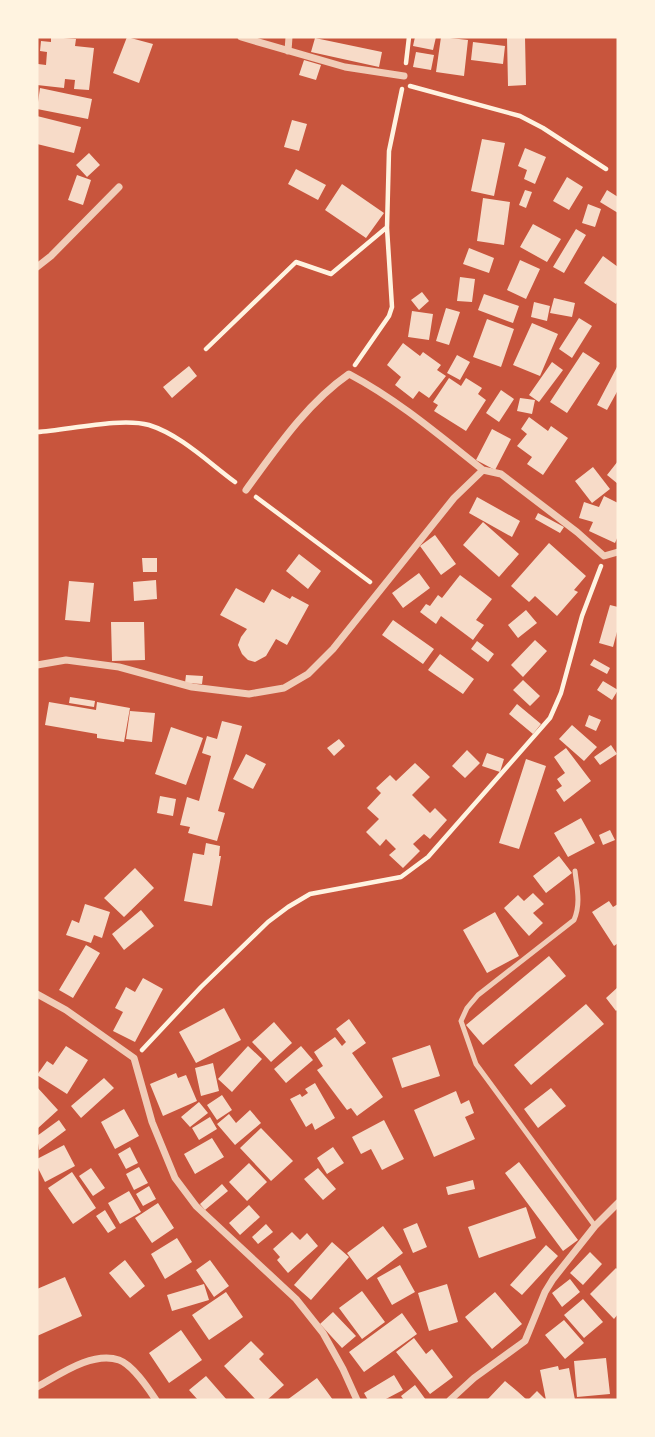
<svg xmlns="http://www.w3.org/2000/svg" width="655" height="1437" viewBox="0 0 655 1437" font-family="Quicksand,sans-serif">
  <style>
    .building { fill: #f7dbc8 }
    .lines { fill: none; stroke-linecap: round; stroke-linejoin: round }
    .path { stroke: #fff3e0; stroke-width: 4.5 }
    .service { stroke: #f1ccb7; stroke-width: 5 }
    .minor { stroke: #f1ccb7; stroke-width: 7 }
  </style>
  <rect width="100%" height="100%" fill="#c8553d"/>
  <path class="building" d="M51 37 76 39 75 46 94 48 89 90 74 89 75 80 65 79 64 88 37 85 38 64 46 65 47 52 40 51 41 41 51 42Z
    M127 37 153 44 139 83 113 73Z
    M415 37H436L433 50 413 46Z
    M441 37 468 40 464 76 436 72Z
    M507 37H525L526 85 508 86Z
    M315 38 382 52 379 67 311 52Z
    M473 42 505 46 503 64 471 60Z
    M416 52 434 55 431 70 413 67Z
    M304 60 321 65 316 80 299 75Z
    M40 88 92 99 88 119 37 109Z
    M37 116 81 127 74 153 37 144Z
    M292 120 307 124 299 151 284 147Z
    M482 139 505 143 494 196 471 191Z
    M525 148 546 157 535 184 524 179 527 170 518 166Z
    M89 153 100 165 87 177 76 165Z
    M296 169 326 185 318 200 288 184Z
    M77 175 91 180 83 205 68 200Z
    M567 177 583 187 569 210 553 201Z
    M342 184 384 213 366 238 325 210Z
    M525 190 532 192 526 208 519 205Z
    M607 190 618 197V213L600 202Z
    M483 198 510 202 504 245 477 241Z
    M588 204 601 209 595 227 582 223Z
    M533 224 561 239 547 262 520 247Z
    M576 229 586 235 564 273 553 267Z
    M469 248 494 258 489 273 463 264Z
    M603 256 618 267V300L616 304 584 283Z
    M520 260 540 269 526 299 507 290Z
    M460 277 475 279 472 302 457 301Z
    M422 292 429 301 419 310 411 300Z
    M484 294 519 306 513 323 478 310Z
    M554 298 575 303 572 317 550 313Z
    M534 302 550 306 547 321 531 317Z
    M446 308 460 312 449 345 436 341Z
    M412 311 433 314 429 340 408 337Z
    M579 318 592 326 572 358 559 349Z
    M487 319 514 329 501 367 473 357Z
    M532 323 558 334 540 376 513 365Z
    M403 343 420 356 423 352 441 365 437 370 446 376 429 398 419 391 413 399 395 385 401 377 387 365Z
    M583 352 600 363 567 413 550 402Z
    M457 355 470 362 460 380 447 373Z
    M552 362 563 370 539 402 529 395Z
    M618 365V390L607 410 597 405Z
    M189 366 197 376 172 398 163 387Z
    M449 378 461 386 466 378 482 388 478 394 486 400 466 431 434 411 438 405 433 402Z
    M501 390 514 399 499 422 486 413Z
    M520 398 535 400 532 414 517 411Z
    M529 417 548 431 551 426 568 438 543 475 527 464 532 457 517 446 527 434 521 429Z
    M492 429 511 439 495 470 476 460Z
    M618 461V484L607 475Z
    M593 467 610 489 592 503 575 481Z
    M604 496 618 503V536L615 543 589 531 593 522 579 518 584 502 599 507Z
    M477 497 520 521 512 537 469 513Z
    M538 513 564 527 560 533 535 519Z
    M483 522 519 554 499 577 463 545Z
    M435 535 456 564 441 575 420 546Z
    M549 543 586 576 574 590 578 592 557 616 535 596 529 602 511 586Z
    M299 554 321 571 308 589 286 571Z
    M142 558H157V572H143Z
    M419 573 430 588 403 608 392 593Z
    M460 575 492 599 476 620 484 625 473 640 441 616 436 624 420 612 426 604 430 606 438 595 442 598Z
    M156 580 157 599 134 601 133 582Z
    M69 581 94 583 90 622 65 620Z
    M236 588 264 603 272 589 290 599 292 596 309 605 287 645 276 639 266 656 255 662 248 660 242 654 238 645 241 637 247 629 220 615Z
    M610 605 618 607V628L613 647 599 643Z
    M526 610 537 623 518 638 508 625Z
    M393 620 434 649 423 664 382 635Z
    M111 622H144L145 660 112 661Z
    M535 640 547 651 523 677 511 665Z
    M477 641 494 654 488 662 471 649Z
    M440 654 474 679 463 694 428 670Z
    M594 659 610 668 607 674 590 665Z
    M186 675 203 676 202 684 185 683Z
    M523 680 540 696 530 706 513 690Z
    M603 681 618 690 612 700 597 690Z
    M70 697 95 701 94 707 69 703Z
    M49 702 96 710 97 702 130 708 124 742 97 738V734L45 725Z
    M517 704 541 724 533 734 509 714Z
    M130 711 155 713 152 742 126 739Z
    M589 715 601 720 596 731 585 726Z
    M222 721 242 726 218 811 225 813 217 841 188 833 190 827 180 825 187 797 199 801 211 756 202 753 207 736 217 739Z
    M572 725 597 747 584 761 559 739Z
    M171 727 203 738 186 785 155 774Z
    M339 739 345 746 334 756 327 748Z
    M611 745 617 754 600 765 594 757Z
    M566 748 591 781 564 802 556 790 562 786 557 779 565 773 554 757Z
    M467 750 480 763 465 778 452 766Z
    M487 753 504 759 500 772 482 766Z
    M246 754 266 764 253 789 233 779Z
    M526 759 546 766 519 849 499 843Z
    M415 763 430 777 412 795 430 813 435 808 447 820 430 839 424 834 413 844 420 851 403 868 389 855 396 849 386 839 380 846 366 832 379 819 367 808 381 793 376 788 390 775 396 781Z
    M160 796 176 799 173 816 157 813Z
    M581 818 595 843 568 857 554 833Z
    M610 830 615 840 603 845 599 835Z
    M206 843 220 846 219 856H221L212 906 184 901 193 853 204 855Z
    M559 856 572 873 546 893 533 876Z
    M135 868 154 888 124 917 104 898Z
    M533 893 544 904 533 913 543 923 529 936 504 908 518 895 524 901Z
    M609 901 613 907 618 904V943L614 946 592 912Z
    M85 904 110 912 102 938 94 935 91 943 66 935 72 920 79 923Z
    M141 910 154 926 124 950 112 934Z
    M495 912 519 956 487 973 463 930Z
    M86 945 100 953 73 998 59 990Z
    M549 956 566 976 483 1045 466 1025Z
    M143 978 163 989 135 1042 113 1031 123 1012 115 1008 126 987 135 992Z
    M618 987V1009L616 1011 606 998Z
    M586 1004 604 1024 531 1085 514 1065Z
    M224 1008 241 1040 196 1063 179 1032Z
    M349 1019 366 1043 352 1053 383 1097 357 1116 351 1108 347 1110 317 1070 323 1066 314 1052 335 1037 342 1046 346 1042 336 1029Z
    M274 1022 292 1043 271 1062 252 1042Z
    M430 1045 440 1076 402 1088 392 1058Z
    M66 1046 88 1060 67 1094 37 1075 47 1061 53 1065Z
    M248 1046 262 1059 232 1092 218 1079Z
    M301 1046 313 1060 286 1083 274 1069Z
    M213 1063 219 1091 201 1096 195 1068Z
    M176 1073 178 1078 186 1075 197 1101 163 1116 150 1084Z
    M104 1078 114 1088 81 1118 71 1106Z
    M315 1083 335 1118 315 1130 312 1123 306 1127 290 1099 300 1094 302 1097 308 1093 305 1089Z
    M37 1087 58 1110 37 1129Z
    M551 1088 566 1106 538 1128 524 1109Z
    M456 1091 461 1104 469 1100 474 1113 465 1117 475 1139 434 1157 414 1110Z
    M222 1095 232 1110 217 1120 207 1105Z
    M199 1102 208 1113 190 1127 181 1117Z
    M124 1109 139 1136 115 1149 101 1122Z
    M250 1110 261 1123 235 1145 217 1124 229 1114 236 1123Z
    M210 1117 217 1129 199 1140 192 1128Z
    M59 1120 66 1130 39 1150 37 1136Z
    M384 1120 404 1159 382 1170 371 1149 361 1154 352 1137Z
    M261 1128 293 1161 271 1181 240 1148Z
    M212 1138 224 1157 195 1174 184 1154Z
    M64 1145 75 1166 45 1182 37 1166V1159Z
    M130 1147 138 1163 126 1169 118 1154Z
    M333 1147 344 1163 327 1174 317 1158Z
    M519 1162 578 1240 563 1251 505 1173Z
    M249 1163 267 1182 247 1201 229 1182Z
    M139 1167 148 1183 134 1190 126 1174Z
    M91 1168 105 1188 93 1196 79 1176Z
    M318 1168 336 1189 323 1200 304 1179Z
    M72 1172 96 1208 73 1224 48 1188Z
    M473 1180 475 1189 448 1195 446 1187Z
    M222 1184 228 1191 205 1210 200 1204Z
    M149 1186 156 1199 143 1206 136 1194Z
    M129 1191 141 1212 120 1224 108 1203Z
    M158 1203 174 1228 152 1243 135 1218Z
    M249 1205 260 1217 240 1235 229 1223Z
    M526 1207 536 1238 479 1258 468 1227Z
    M105 1210 116 1228 108 1233 96 1216Z
    M417 1223 427 1247 413 1253 403 1229Z
    M266 1224 273 1232 258 1244 252 1237Z
    M383 1226 403 1253 367 1280 347 1253Z
    M292 1232 300 1240 307 1233 318 1246 288 1273 277 1260 280 1257 273 1249Z
    M177 1238 192 1262 165 1279 151 1254Z
    M332 1242 349 1257 311 1300 294 1285Z
    M546 1245 558 1256 522 1295 510 1285Z
    M590 1252 602 1264 583 1285 570 1273Z
    M125 1260 145 1286 130 1298 109 1273Z
    M210 1260 229 1286 214 1297 196 1270Z
    M400 1265 415 1292 392 1305 377 1278Z
    M616 1268 618 1270V1314L614 1319 590 1294Z
    M65 1277 82 1316 37 1336V1289Z
    M570 1279 580 1292 562 1307 552 1293Z
    M204 1284 209 1300 172 1311 167 1295Z
    M447 1284 458 1322 429 1331 418 1293Z
    M362 1291 385 1322 362 1339 339 1308Z
    M226 1292 243 1317 209 1340 192 1315Z
    M495 1292 522 1324 492 1349 465 1317Z
    M583 1299 603 1322 584 1338 564 1315Z
    M333 1312 356 1336 342 1348 320 1324Z
    M402 1313 417 1334 364 1372 349 1352Z
    M564 1320 584 1343 565 1359 545 1335Z
    M181 1330 202 1360 169 1383 149 1353Z
    M414 1338 426 1354 432 1349 453 1377 430 1394 396 1352Z
    M251 1341 264 1354 259 1359 284 1385 267 1400H256L224 1366Z
    M606 1358 610 1394 577 1397 574 1361Z
    M558 1366 559 1370 569 1368 575 1400H528L537 1391 546 1400 540 1370Z
    M394 1375 403 1390 384 1400H368L364 1393Z
    M206 1376 227 1400H198L189 1390Z
    M317 1378 333 1400H287Z
    M505 1381 517 1391 527 1400H487Z
    M415 1385 426 1400H404L401 1396Z"/>
  <g class="lines">
    <path class="path" d="M406 63 409 37
      M410 86 520 116 543 128 606 169
      M206 349 296 262 331 274 386 228
      M355 365 389 316 392 307 387 228 389 151 402 89
      M37 432C68 430 121 417 149 425 181 435 209 463 235 482
      M256 497 370 582
      M142 1050 201 987 268 922 288 907 310 894 401 877 428 857 550 718 561 693 582 616 601 566"/>
    <path class="service" d="M575 871C577 888 581 904 574 920L478 995 467 1008 461 1021 476 1064 595 1226"/>
    <path class="minor" d="M241 37 345 67 404 76
      M288 51 289 37
      M37 267 51 256 119 187
      M246 490C276 449 307 403 349 374 398 400 440 436 483 470
      M37 665 66 660 119 667 192 687 249 694 284 688 308 674 333 649 454 498 483 470 501 474 577 532 604 556 618 552
      M37 994 66 1010 134 1058 152 1122 175 1178 196 1206 296 1299 323 1333 343 1369 357 1400
      M37 1387C59 1375 92 1351 119 1360 133 1365 148 1388 156 1400
      M450 1400 474 1378 525 1341 545 1292 553 1279 595 1226 618 1203"/>
  </g>
  <rect width="655" height="1437" fill="none" stroke="#fff3e0" stroke-width="77"/>
</svg>
